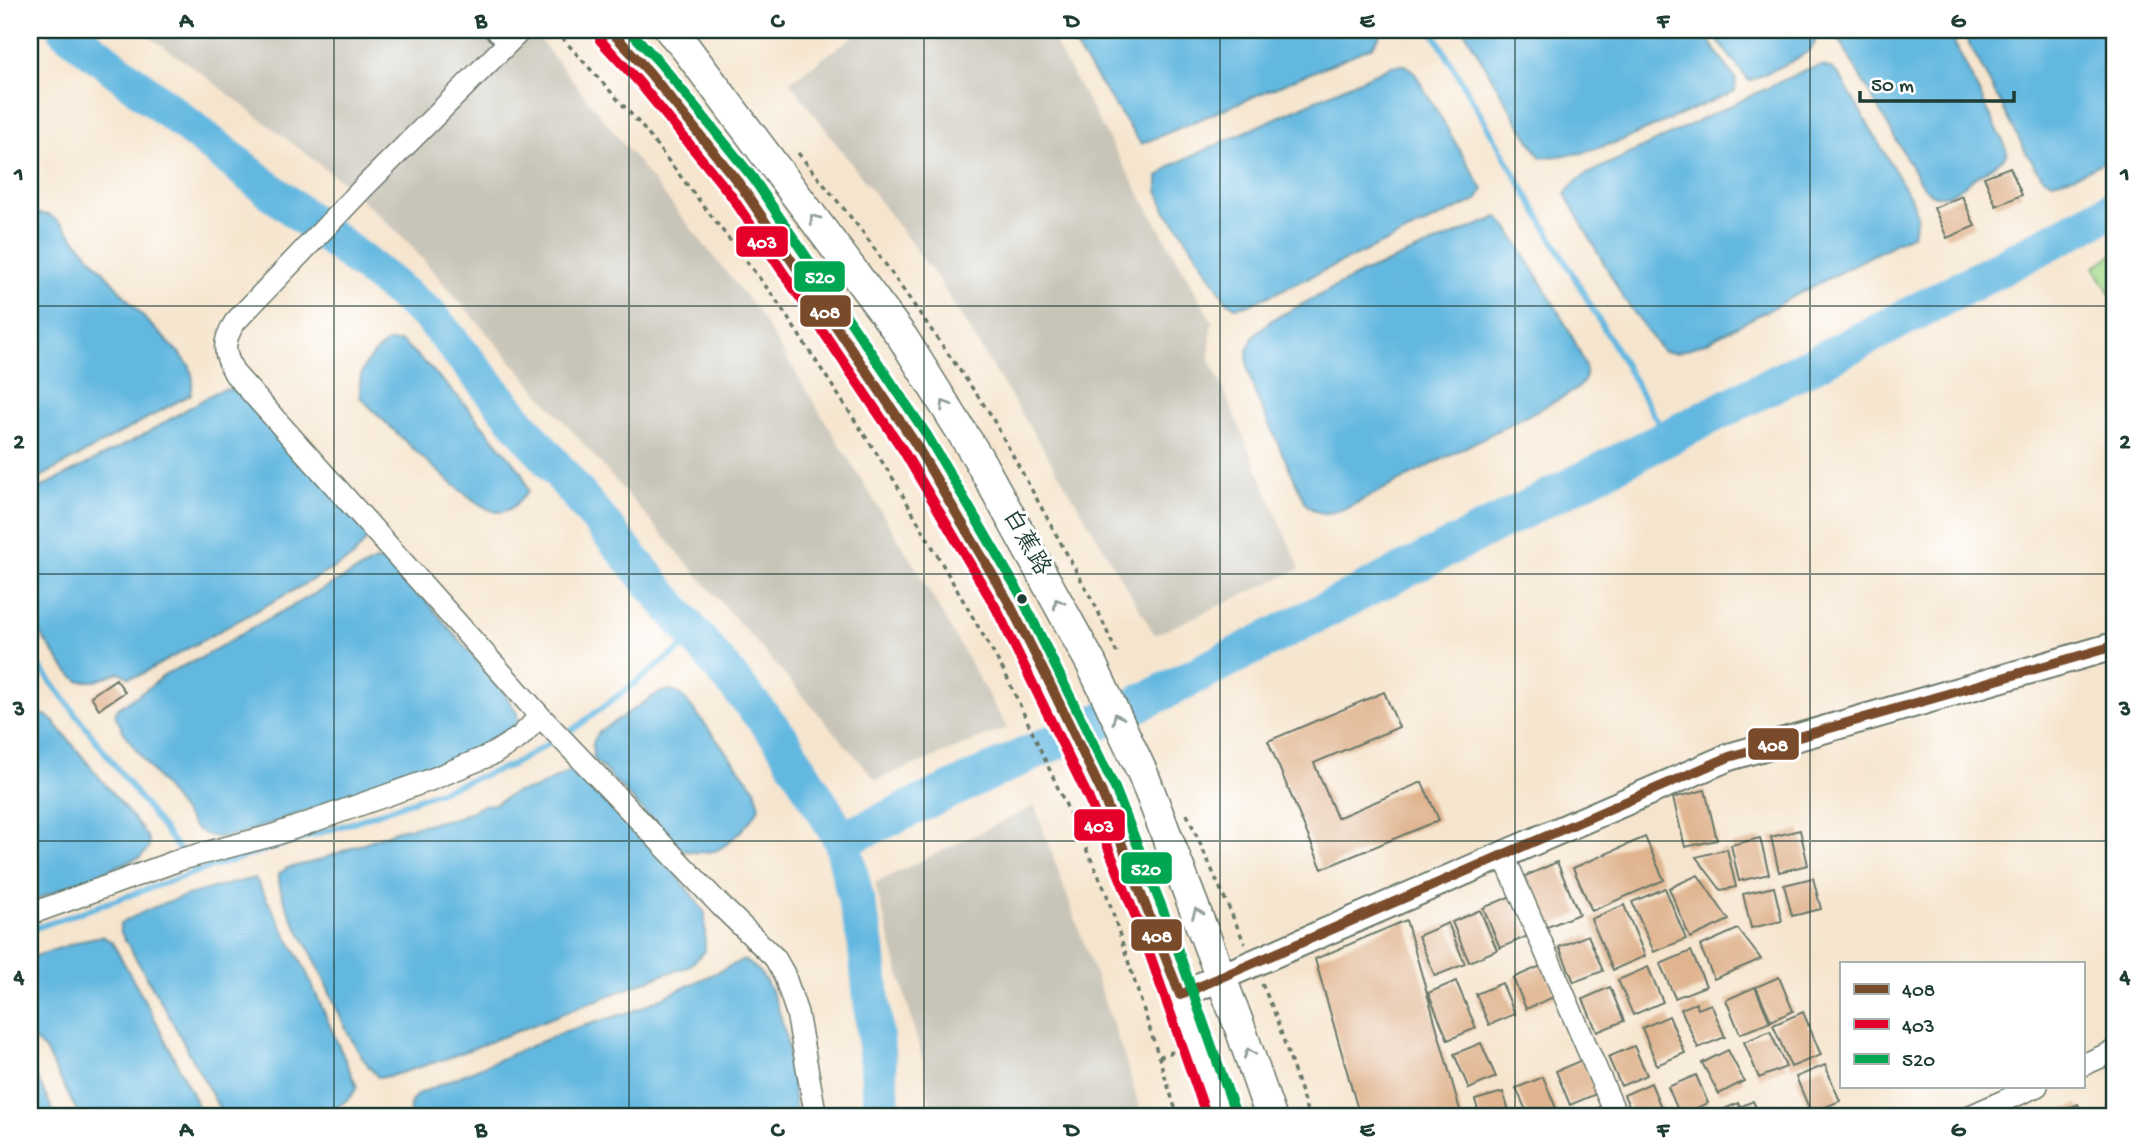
<svg xmlns="http://www.w3.org/2000/svg" width="2144" height="1147" viewBox="0 0 2144 1147" font-family="'Gochi Hand','LXGW WenKai TC',sans-serif">
  <style>
    .industrial { fill: #c8c4b8 }
    .green { fill: #a3da8b; stroke: #618c60; stroke-width: 2 }
    .water { fill: #64b8e0; stroke: #427a8a; stroke-width: 2 }
    .lines { fill: none; stroke-linecap: round; stroke-linejoin: round }
    .stream { stroke: #64b8e0; stroke-width: 6 }
    .river { stroke: #64b8e0; stroke-width: 37 }
    .building { fill: #e0b48e }
    .service-casing { stroke: #6a786a; stroke-width: 14 }
    .minor-casing { stroke: #6a786a; stroke-width: 24 }
    .tertiary-casing { stroke: #6a786a; stroke-width: 30 }
    .secondary-casing { stroke: #6a786a; stroke-width: 33 }
    .path { stroke: #6a786a; stroke-width: 3.5; stroke-dasharray: 5 5; stroke-linecap: butt }
    .service { stroke: #fff; stroke-width: 10 }
    .minor { stroke: #fff; stroke-width: 21 }
    .tertiary { stroke: #fff; stroke-width: 26 }
    .secondary { stroke: #fff; stroke-width: 30 }
    .bus-1-casing { stroke: #fff; stroke-width: 16 }
    .bus-2-casing { stroke: #fff; stroke-width: 16 }
    .bus-3-casing { stroke: #fff; stroke-width: 16 }
    .bus-1 { stroke: #7a4b2a; stroke-width: 10 }
    .bus-2 { stroke: #e4002b; stroke-width: 10 }
    .bus-3 { stroke: #00a651; stroke-width: 10 }
    .oneway { stroke: #8f9e9a }
    .grid { fill: none; stroke: #1f3d34; stroke-width: 2; stroke-opacity: 0.55 }
    .bus-dot { fill: #1f3d34; stroke: #fff; stroke-width: 2.5 }
    .labels { text-anchor: middle; dominant-baseline: central; stroke-width: 6; stroke-linejoin: round; paint-order: stroke }
    .street-label { font-size: 24px; fill: #1f3d34; stroke: #fff }
    .line-badge { stroke: #fff; stroke-width: 2.5 }
    .badge-label { font-size: 19px; text-anchor: middle; font-weight: bold; fill: #fff }
    .neatline { fill: none; stroke: #1f3d34; stroke-width: 2.5 }
    .grid-label { font-size: 23px; text-anchor: middle; font-weight: bold; fill: #1f3d34 }
  </style>
  <rect width="100%" height="100%" fill="#fff"/>
  <filter id="ink" filterUnits="userSpaceOnUse"><feTurbulence type="fractalNoise" baseFrequency=".0143" numOctaves="2"/><feDisplacementMap in="SourceGraphic" scale="14" xChannelSelector="R" yChannelSelector="G"/><feConvolveMatrix kernelMatrix="1 2 1 2 8 2 1 2 1" color-interpolation-filters="sRGB"/></filter>
  <filter id="wash" filterUnits="userSpaceOnUse"><feTurbulence type="fractalNoise" baseFrequency=".00686" numOctaves="4" result="noise"/><feDisplacementMap in="SourceGraphic" scale="28" xChannelSelector="R" yChannelSelector="G"/><feGaussianBlur stdDeviation="1.57" result="paint"/><feColorMatrix in="noise" values="0 0 0 0 0 0 0 0 0 0 0 0 0 0 0 0 0 1.4 0 .05"/><feComposite in="paint" operator="in"/></filter>
  <g filter="url(#wash)">
    <rect width="100%" height="100%" fill="#f6e5ce"/>
    <path class="industrial" d="M140 30H532L758 312 917 570 1007 728 876 780 406 240 345 184 197 70Z
      M862 30H1047L1212 321 1209 356 1300 569 1155 635 1067 487 938 279 790 82Z
      M1035 806 1125 1059 1142 1117H932L924 1066 875 883Z"/>
    <path class="green" d="M2114 254V300L2094 267Z"/>
    <path class="water" d="M1064 30H1380V36L1372 47 1141 144Z
      M1464 30H1702L1736 80 1735 91 1623 140 1582 153 1541 158 1516 119Z
      M1709 30H1814C1815 35 1817 41 1813 46 1804 59 1765 73 1749 81Z
      M1834 30H1948L2005 145 2007 153 2003 159 1949 195H1932L1921 184Z
      M1962 30H2114V155C2095 168 2074 178 2052 182L2042 176 2027 154Z
      M1405 65 1414 72 1483 190 1477 200 1251 304 1235 307 1226 300 1181 230 1165 210 1158 191V177L1172 165 1391 66Z
      M1822 66 1833 69 1841 78 1913 202 1917 217 1913 234 1705 343 1675 353 1662 351 1624 299 1565 194 1575 182 1587 174 1805 70Z
      M34 213 49 215 62 224 145 319 181 355 190 367 193 380 191 394 30 483V216Z
      M1498 217 1508 228C1521 251 1590 356 1586 375 1584 386 1572 392 1563 397L1347 508C1329 513 1321 518 1306 504L1255 394 1248 369 1247 351 1254 335 1270 321 1362 273Z
      M388 342H402L429 367 461 400 522 472 528 491C520 500 512 512 498 512 474 511 382 419 361 398 356 370 368 358 388 342Z
      M226 389 239 391 366 530V541L352 558 138 676 128 677 119 672 96 681H79L67 671 30 620V493L138 438 216 392Z
      M375 561 393 562 502 690 517 713 518 721 508 734 487 746 241 834C221 838 212 840 195 828L126 736 115 715 117 709 150 687 167 673 199 659 253 627Z
      M669 690 679 694 686 700 755 789C756 794 759 800 759 805 758 817 728 845 717 850 708 853 693 853 684 850 679 848 674 843 670 839L594 759C591 747 592 741 600 731L657 694Z
      M30 711 47 716 54 722 136 822C147 836 157 844 140 857L30 902Z
      M577 771 586 773 661 854 705 913V951L688 967 664 974 448 1058 391 1076 378 1077C348 1046 333 996 314 958 303 935 277 899 279 874L287 868 317 861 398 830 459 817 484 805 495 804 515 792 534 789 568 772Z
      M255 878 304 967 357 1087C335 1128 264 1117 224 1117L167 1012 120 931V924C163 899 207 889 255 878Z
      M102 936 112 942 157 1023 203 1117H80L45 1050 34 1040 30 1028V958L87 939Z
      M743 960C785 977 793 1077 796 1117H411C408 1106 410 1101 418 1094L566 1031 634 1011Z
      M30 1063 56 1117H30Z"/>
    <g class="lines">
      <path class="stream" d="M1432 30 1667 438
        M30 654 196 872
        M30 930 196 872 348 824 512 765 578 726 696 637"/>
      <path class="river" d="M66 30 429 315 781 739 842 840 866 943 883 1117
        M842 840 1155 696 1885 328 2114 209"/>
    </g>
    <g id="blocks">
      <path class="building" d="M2010 167 2022 195 1996 206 1984 177Z
        M1962 196 1975 226 1947 238 1934 208Z
        M116 679 125 692 99 709 91 696Z
        M1384 692 1399 727 1314 763 1337 818 1422 782 1439 820 1322 869 1268 741Z
        M1705 790 1717 840 1685 847 1673 798Z
        M1800 830 1808 865 1779 872 1771 837Z
        M1645 837 1664 880 1592 911 1573 868Z
        M1760 838 1769 874 1739 881 1731 845Z
        M1727 849 1736 887 1721 890 1696 857Z
        M1557 862 1579 914 1545 928 1523 877Z
        M1698 875 1729 920 1690 938 1669 888Z
        M1813 878 1821 909 1792 916 1784 885Z
        M1774 887 1782 921 1751 928 1743 894Z
        M1665 888 1686 939 1654 952 1632 902Z
        M1511 896 1528 936 1500 948 1483 908Z
        M1624 905 1645 956 1613 970 1591 919Z
        M1480 910 1497 950 1469 962 1452 922Z
        M1406 920 1425 986 1462 1117H1360L1315 959Z
        M1448 923 1465 964 1435 976 1418 936Z
        M1738 929 1761 959 1714 979 1700 946Z
        M1588 935 1603 971 1574 982 1559 947Z
        M1691 951 1706 986 1675 998 1660 964Z
        M1543 965 1556 996 1526 1009 1513 978Z
        M1648 967 1663 1002 1633 1015 1618 980Z
        M1779 977 1793 1011 1771 1021 1756 987Z
        M1456 981 1476 1028 1448 1040 1428 993Z
        M1502 983 1515 1014 1489 1025 1476 994Z
        M1610 987 1624 1021 1597 1032 1583 999Z
        M1755 987 1770 1022 1740 1034 1726 1000Z
        M1696 1003 1698 1009 1711 1004 1725 1037 1698 1048 1681 1009Z
        M1803 1012 1821 1055 1791 1067 1773 1025Z
        M1669 1016 1685 1053 1657 1065 1642 1028Z
        M1770 1031 1786 1067 1759 1078 1744 1042Z
        M1481 1043 1496 1077 1469 1089 1454 1054Z
        M1634 1046 1647 1075 1621 1086 1608 1057Z
        M1728 1050 1744 1081 1719 1094 1702 1063Z
        M1582 1060 1596 1094 1570 1105 1556 1071Z
        M1825 1065 1840 1101 1811 1113 1796 1077Z
        M1696 1075 1708 1103 1680 1115 1668 1087Z
        M1543 1077 1558 1113 1548 1117H1529L1516 1088Z
        M1651 1083 1665 1117H1634L1624 1095Z
        M1503 1092 1511 1117H1480L1475 1100Z
        M1753 1101 1760 1117H1726L1722 1110 1738 1103 1740 1107Z
        M2078 1104 2085 1117H2049Z
        M1601 1107 1605 1117H1576Z"/>
    </g>
  </g>
  <g filter="url(#ink)">
    <use href="#blocks" fill-opacity="0" stroke="#6a786a" stroke-width="2"/>
    <g class="lines">
      <defs>
        <path id="service" d="M488 30 506 45"/>
        <path id="minor" d="M521 30 365 186 235 322C222 342 223 353 235 374L540 716 722 907 775 958 784 974 797 1013 816 1117
          M1503 854 1617 1117
          M30 914 182 859 274 835 430 780 493 754 520 737 540 716
          M2083 1065 2114 1051
          M1968 1117 2037 1086"/>
        <path id="tertiary" d="M1180 995 1729 757 2114 646"/>
        <path id="secondary" d="M610 30 649 72 741 186 915 443 1008 601 1102 793 1157 933 1222 1117
          M670 30 685 47 903 338 978 458 1091 663 1143 774 1239 1025 1271 1117"/>
      </defs>
      <use href="#service" class="service-casing"/>
      <use href="#minor" class="minor-casing"/>
      <use href="#tertiary" class="tertiary-casing"/>
      <use href="#secondary" class="secondary-casing"/>
      <path class="path" d="M555 30 640 124 774 297 894 480 1006 675 1106 892 1178 1117
        M798 153 862 231 989 412 1096 607 1118 656
        M1187 814 1245 944
        M1262 984 1274 1011 1309 1117
        M1159 1057 1175 1051"/>
      <use href="#service" class="service"/>
      <use href="#minor" class="minor"/>
      <use href="#tertiary" class="tertiary"/>
      <use href="#secondary" class="secondary"/>
      <defs>
        <path id="bus-1" d="M610 30 649 72 741 186 915 443 1008 601 1049 682 1102 793 1180 995 1729 757 2114 646"/>
        <path id="bus-2" d="M600 40 638 81 730 194 903 450 996 608 1089 799 1144 938 1207 1117"/>
        <path id="bus-3" d="M629 30 660 63 753 178 927 435 1020 594 1115 788 1170 928 1235 1112"/>
      </defs>
      <use href="#bus-1" class="bus-1-casing"/>
      <use href="#bus-2" class="bus-2-casing"/>
      <use href="#bus-3" class="bus-3-casing"/>
      <use href="#bus-1" class="bus-1"/>
      <use href="#bus-2" class="bus-2"/>
      <use href="#bus-3" class="bus-3"/>
    </g>
    <defs><path id="oneway-chevron" d="M-2-3.5L2.5 0L-2 3.5" fill="none" stroke-width="1.6" stroke-linecap="round" stroke-linejoin="round" transform="scale(1.75)"/></defs>
    <g class="oneway">
      <use href="#oneway-chevron" transform="translate(814 219) rotate(-127)"/>
      <use href="#oneway-chevron" transform="translate(945 405) rotate(-122)"/>
      <use href="#oneway-chevron" transform="translate(1058 603) rotate(-119)"/>
      <use href="#oneway-chevron" transform="translate(1117 718) rotate(-115)"/>
      <use href="#oneway-chevron" transform="translate(1197 913) rotate(-111)"/>
      <use href="#oneway-chevron" transform="translate(1249 1053) rotate(-109)"/>
    </g>
  </g>
  <path class="grid" d="M334 30V1117M629 30V1117M924 30V1117M1220 30V1117M1515 30V1117M1810 30V1117M30 306H2114M30 574H2114M30 841H2114"/>
  <circle class="bus-dot" cx="1022" cy="599" r="6"/>
  <g class="labels">
    <g class="street-label">
      <text transform="translate(1025 543) rotate(61)">白蕉路</text>
    </g>
  </g>
  <g class="line-badge">
    <rect x="735" y="225" width="54" height="33" rx="7" fill="#e4002b"/>
    <rect x="793" y="260" width="53" height="33" rx="7" fill="#00a651"/>
    <rect x="799" y="294" width="53" height="34" rx="7" fill="#7a4b2a"/>
    <rect x="1747" y="727" width="53" height="34" rx="7" fill="#7a4b2a"/>
    <rect x="1073" y="808" width="53" height="34" rx="7" fill="#e4002b"/>
    <rect x="1120" y="851" width="53" height="34" rx="7" fill="#00a651"/>
    <rect x="1130" y="918" width="53" height="34" rx="7" fill="#7a4b2a"/>
  </g>
  <g class="badge-label">
    <text x="762" y="248">403</text>
    <text x="820" y="283">520</text>
    <text x="825" y="318">408</text>
    <text x="1773" y="751">408</text>
    <text x="1099" y="832">403</text>
    <text x="1146" y="875">520</text>
    <text x="1157" y="942">408</text>
  </g>
  <rect width="2144" height="1147" fill="none" stroke="#fff" stroke-width="77"/>
  <rect x="1840" y="962" width="245" height="126" fill="#ffffff" stroke="#a5b1ae" stroke-width="2"/>
  <rect x="1854" y="984" width="35" height="10" fill="#7a4b2a" stroke="#a5b1ae" stroke-width="2"/>
  <text x="1902" y="996" font-size="21" fill="#1f3d34">408</text>
  <rect x="1854" y="1019" width="35" height="10" fill="#e4002b" stroke="#a5b1ae" stroke-width="2"/>
  <text x="1902" y="1032" font-size="21" fill="#1f3d34">403</text>
  <rect x="1854" y="1054" width="35" height="10" fill="#00a651" stroke="#a5b1ae" stroke-width="2"/>
  <text x="1902" y="1066" font-size="21" fill="#1f3d34">520</text>
  <path d="M1860 91v10h154v-10" fill="none" stroke="#1f3d34" stroke-width="3.5"/>
  <text x="1871" y="91" font-size="21" fill="#1f3d34" stroke="#ffffff" stroke-width="5" paint-order="stroke">50 m</text>
  <rect x="38" y="38" width="2068" height="1070" class="neatline"/>
  <g class="grid-label">
    <text x="186" y="27">A</text>
    <text x="481" y="27">B</text>
    <text x="777" y="27">C</text>
    <text x="1072" y="27">D</text>
    <text x="1367" y="27">E</text>
    <text x="1663" y="27">F</text>
    <text x="1958" y="27">G</text>
    <text x="19" y="180">1</text>
    <text x="2125" y="180">1</text>
    <text x="19" y="448">2</text>
    <text x="2125" y="448">2</text>
    <text x="19" y="715">3</text>
    <text x="2125" y="715">3</text>
    <text x="19" y="983">4</text>
    <text x="2125" y="983">4</text>
    <text x="186" y="1136">A</text>
    <text x="481" y="1136">B</text>
    <text x="777" y="1136">C</text>
    <text x="1072" y="1136">D</text>
    <text x="1367" y="1136">E</text>
    <text x="1663" y="1136">F</text>
    <text x="1958" y="1136">G</text>
  </g>
</svg>
